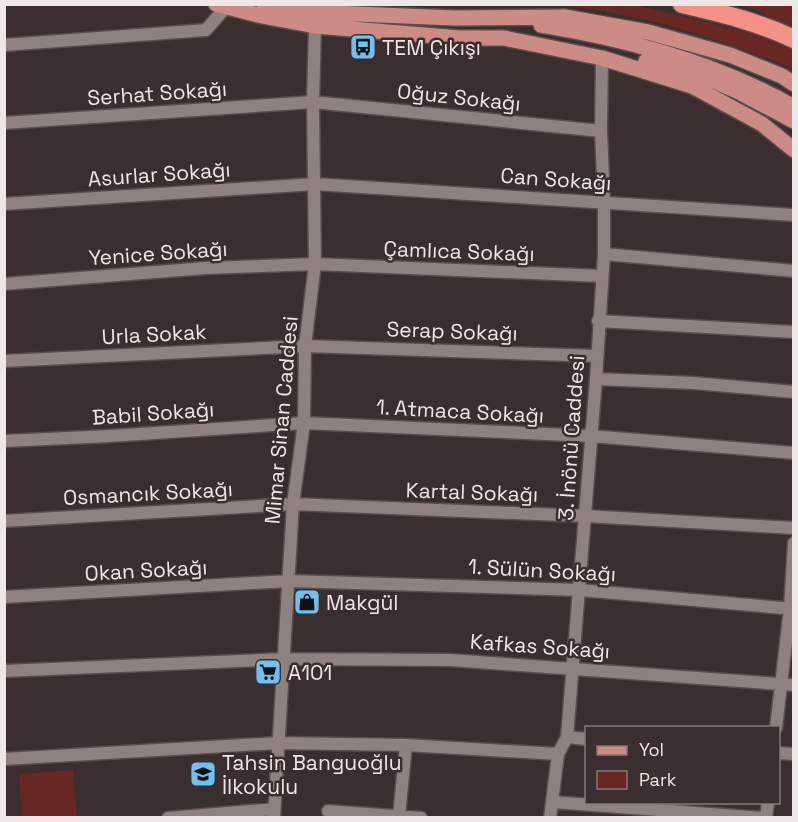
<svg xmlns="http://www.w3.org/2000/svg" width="798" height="822" viewBox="0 0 798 822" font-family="'Space Grotesk',sans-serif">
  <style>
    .green { fill: #672824 }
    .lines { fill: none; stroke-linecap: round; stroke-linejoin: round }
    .street-casing { stroke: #564d4c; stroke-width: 15 }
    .primary-casing { stroke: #564d4c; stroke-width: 18 }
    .highway-casing { stroke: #564d4c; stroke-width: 21 }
    .street { stroke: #8e817f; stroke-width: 12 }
    .primary { stroke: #cc8b84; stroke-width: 15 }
    .highway { stroke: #f59187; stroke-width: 18 }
    .labels { text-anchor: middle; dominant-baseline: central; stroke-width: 5; stroke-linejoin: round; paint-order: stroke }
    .poi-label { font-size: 21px; fill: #eee7e6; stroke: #3a2f2e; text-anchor: start }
    .street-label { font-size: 21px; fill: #eee7e6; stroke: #3a2f2e }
  </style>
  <rect width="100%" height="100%" fill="#3a2f2e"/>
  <path class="green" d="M529 5H635L748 32 793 49V69C733 45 672 23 608 12 582 7 555 6 529 5Z
    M737 5H793V28L765 15 762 11Z
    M73 770 77 816 22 817 19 774Z"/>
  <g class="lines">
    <defs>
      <path id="street" d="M4 45 206 30 226 7
        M4 123 313 102 601 131
        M4 204 315 184 794 215
        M604 254 794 271
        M4 284 206 268 315 264 601 276
        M598 321 794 332
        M4 361 305 346 597 356
        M596 379 694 383 794 392
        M4 441 110 436 304 423 591 436 794 453
        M4 521 293 504 585 516 794 528
        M4 597 289 581 580 590 794 609
        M4 671 284 659 450 660 794 685
        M776 728 790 608 794 543
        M567 737 586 739
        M778 753 794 754
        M4 759 278 743 406 745 558 754
        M552 802 765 818
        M328 811 421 818
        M399 816 406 745
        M168 818 274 809
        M274 818 293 504 304 423 305 346 315 264 313 102 315 26
        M550 818 558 754 567 737 596 379 604 254V202L601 131 602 58
        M766 818 768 802"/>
      <path id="primary" d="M216 4 262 16 315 26 460 38H504L602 58 692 86 762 124 794 150
        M264 4 330 13 455 18 565 17 648 32 730 55 782 76 794 84
        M541 25C628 39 716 63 794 107
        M646 61 698 74 741 93 794 121"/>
      <path id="highway" d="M682 4C721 13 758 22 794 39"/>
    </defs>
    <use href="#street" class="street-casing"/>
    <use href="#primary" class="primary-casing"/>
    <use href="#highway" class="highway-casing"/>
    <use href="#street" class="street"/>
    <use href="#primary" class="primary"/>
    <use href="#highway" class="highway"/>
  </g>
  <defs>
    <symbol id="bus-square" viewBox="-11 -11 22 22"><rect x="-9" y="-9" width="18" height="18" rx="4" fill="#6ec2f3" stroke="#3a2f2e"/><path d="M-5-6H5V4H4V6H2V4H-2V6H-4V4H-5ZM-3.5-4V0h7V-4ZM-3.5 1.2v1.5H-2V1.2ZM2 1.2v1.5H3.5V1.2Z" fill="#111"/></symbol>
    <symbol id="shop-square" viewBox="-11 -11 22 22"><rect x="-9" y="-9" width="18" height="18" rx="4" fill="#6ec2f3" stroke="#3a2f2e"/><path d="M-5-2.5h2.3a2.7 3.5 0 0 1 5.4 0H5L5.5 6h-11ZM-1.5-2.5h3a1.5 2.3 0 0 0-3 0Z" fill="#111"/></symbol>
    <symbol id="supermarket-square" viewBox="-11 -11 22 22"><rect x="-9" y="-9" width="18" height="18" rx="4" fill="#6ec2f3" stroke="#3a2f2e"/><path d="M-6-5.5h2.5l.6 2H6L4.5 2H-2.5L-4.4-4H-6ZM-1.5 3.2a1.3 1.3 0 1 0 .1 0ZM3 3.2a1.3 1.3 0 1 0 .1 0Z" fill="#111"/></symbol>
    <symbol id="school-square" viewBox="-11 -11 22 22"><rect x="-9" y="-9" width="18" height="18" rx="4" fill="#6ec2f3" stroke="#3a2f2e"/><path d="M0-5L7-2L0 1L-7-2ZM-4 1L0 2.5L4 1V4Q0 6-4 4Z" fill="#111"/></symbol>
  </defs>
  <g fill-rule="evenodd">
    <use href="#bus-square" x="348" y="32" width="30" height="30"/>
    <use href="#shop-square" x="292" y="587" width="30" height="30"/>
    <use href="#supermarket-square" x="253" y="657" width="30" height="30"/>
    <use href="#school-square" x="188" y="759" width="30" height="30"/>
  </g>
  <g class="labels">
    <g class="poi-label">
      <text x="382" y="47">TEM Çıkışı</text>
      <text x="326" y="602">Makgül</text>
      <text x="288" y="672">A101</text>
      <text x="222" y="762">Tahsin Banguoğlu<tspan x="222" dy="24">İlkokulu</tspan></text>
    </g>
    <g class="street-label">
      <text transform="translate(157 93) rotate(-4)">Serhat Sokağı</text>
      <text transform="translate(459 97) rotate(6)">Oğuz Sokağı</text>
      <text transform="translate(159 174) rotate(-4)">Asurlar Sokağı</text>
      <text transform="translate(556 179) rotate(4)">Can Sokağı</text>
      <text transform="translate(459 251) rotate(2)">Çamlıca Sokağı</text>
      <text transform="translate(158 253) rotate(-4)">Yenice Sokağı</text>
      <text transform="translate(452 331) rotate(2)">Serap Sokağı</text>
      <text transform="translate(154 334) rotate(-3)">Urla Sokak</text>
      <text transform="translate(460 411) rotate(3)">1. Atmaca Sokağı</text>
      <text transform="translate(153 413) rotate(-4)">Babil Sokağı</text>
      <text transform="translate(281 420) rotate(-85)">Mimar Sinan Caddesi</text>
      <text transform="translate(571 438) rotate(-86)">3. İnönü Caddesi</text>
      <text transform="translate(472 492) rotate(2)">Kartal Sokağı</text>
      <text transform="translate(148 493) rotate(-3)">Osmancık Sokağı</text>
      <text transform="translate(146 570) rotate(-3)">Okan Sokağı</text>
      <text transform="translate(542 570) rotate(3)">1. Sülün Sokağı</text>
      <text transform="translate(540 646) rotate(4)">Kafkas Sokağı</text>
    </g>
  </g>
  <rect width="798" height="822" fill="none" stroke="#eee7e6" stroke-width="12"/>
  <rect x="585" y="726" width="195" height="78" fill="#3a2f2e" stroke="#827978" stroke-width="1.5"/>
  <rect x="597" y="746" width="30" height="9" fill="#cc8b84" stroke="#827978" stroke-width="1.5"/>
  <text x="639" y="756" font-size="18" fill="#eee7e6">Yol</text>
  <rect x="597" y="771" width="30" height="18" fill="#672824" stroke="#827978" stroke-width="1.5"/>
  <text x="639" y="786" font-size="18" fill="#eee7e6">Park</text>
</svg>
